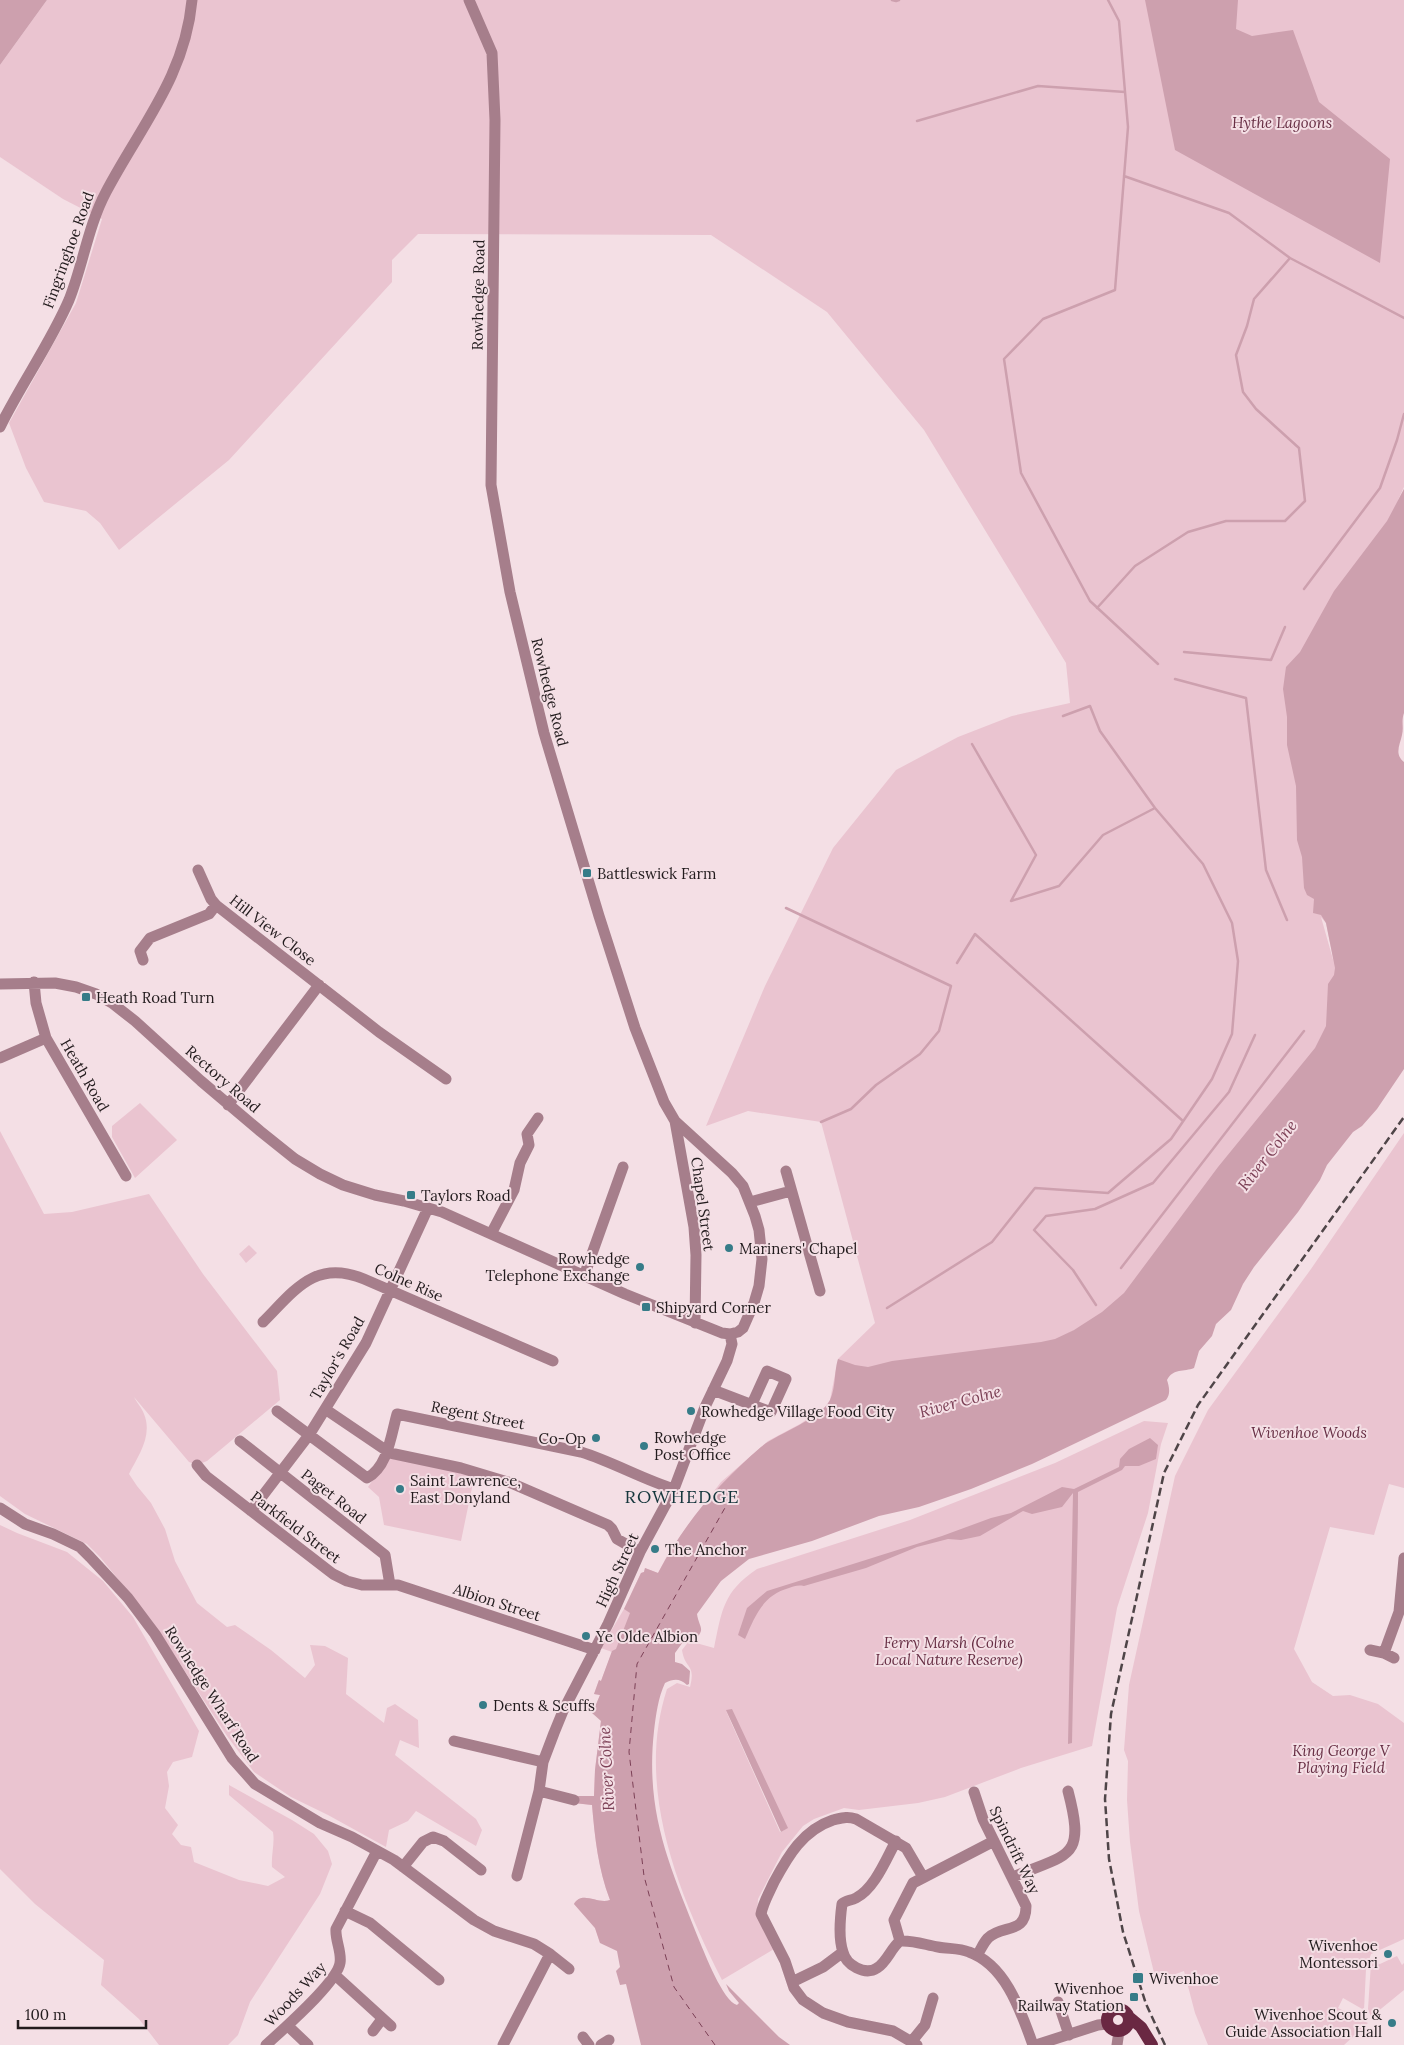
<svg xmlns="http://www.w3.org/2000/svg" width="1404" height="2045" viewBox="0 0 1404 2045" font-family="Lora,serif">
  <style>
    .green { fill: #eac4d0; fill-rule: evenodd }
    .water { fill: #cda0ae }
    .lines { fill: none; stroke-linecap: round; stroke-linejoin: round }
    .stream { stroke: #cda0ae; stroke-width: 2.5 }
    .ferry { stroke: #7c4056; stroke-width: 1; stroke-dasharray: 6 5; stroke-linecap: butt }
    .minor { stroke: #a67e8b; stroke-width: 11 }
    .major { stroke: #6a2842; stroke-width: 12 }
    .rail { stroke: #4f4548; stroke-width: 2.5; stroke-dasharray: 8 4; stroke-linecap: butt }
    .poi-dot { fill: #367c88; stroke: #f4dfe5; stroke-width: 2 }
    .labels { text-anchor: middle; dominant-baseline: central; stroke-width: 4; stroke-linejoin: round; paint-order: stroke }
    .park-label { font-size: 15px; font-style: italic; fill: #672e44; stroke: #f4dfe5 }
    .street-label { font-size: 15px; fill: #221b1d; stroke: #f4dfe5 }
    .poi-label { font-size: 15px; fill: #221b1d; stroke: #f4dfe5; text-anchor: start }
    .water-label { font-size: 16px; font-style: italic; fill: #7c4056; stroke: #f4dfe5 }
    .quarter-label { font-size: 18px; letter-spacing: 1px; fill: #15363c; stroke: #f4dfe5 }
  </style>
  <rect width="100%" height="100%" fill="#f4dfe5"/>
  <path class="green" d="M47 0H1404V487L1398 500 1404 489V568L1374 947 1194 1265 695 1536 621 1866 600 1943 595 1928 574 1904C582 1890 598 1905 610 1900 598 1868 595 1839 592 1805L574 1803 594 1796 595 1770 601 1720 583 1705 585 1703 594 1710 600 1695 594 1694 599 1680 601 1681 612 1652 601 1648 624 1609 641 1573 644 1572 645 1568 658 1573 668 1554 693 1518 721 1482 768 1441 800 1424 825 1407 830 1400 838 1359 875 1323 821 1122 748 1111 706 1126 765 986 833 848 896 770 958 737 1012 716 1070 703 1066 663 924 430 827 312 711 235 418 234 392 260V282L229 460 119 550 100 523 86 511 44 502 26 468 9 423 76 303 102 219 63 199 0 157V65ZM1321 917 1326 923 1334 963Z
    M140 1103 177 1140 135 1178 112 1137V1126Z
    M0 1131 44 1214 72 1212 149 1194 203 1274 277 1371 280 1400 207 1461 197 1465 189 1462 134 1397C137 1403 142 1408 144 1414 153 1436 138 1456 129 1474L137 1486 151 1503 165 1529 175 1561 197 1603 227 1627 235 1625 271 1650 305 1678 315 1665 310 1645 325 1646 348 1658 346 1694 384 1723 387 1708 395 1704 418 1720 419 1748 400 1740 395 1755 476 1819 482 1830 476 1846 416 1811 408 1821 389 1830 386 1847 328 1815 291 1797 254 1772 227 1736 152 1621 100 1557 87 1544 25 1514 0 1496Z
    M1404 1133V1488L1389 1484 1374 1535 1330 1527 1294 1649 1312 1682 1333 1696 1350 1695 1378 1704 1404 1723V1939L1371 1954 1366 1969 1364 2010 1343 1998 1338 2008 1368 2023 1344 2045H1208L1195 2013 1184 1971 1156 1981 1139 1911 1130 1842 1127 1800 1128 1761 1124 1750 1129 1685 1175 1476 1208 1410 1311 1269Z
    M249 1245 257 1253 246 1263 239 1254Z
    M1144 1421 1168 1423 1161 1444 1148 1513 1117 1608 1092 1746 1021 1768 945 1797 918 1803 859 1810 844 1808 814 1819 803 1826 782 1852 758 1899 757 1916 774 1949 722 1980C678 1893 635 1787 667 1689L677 1683 690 1687C696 1663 685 1670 682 1650L689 1641 714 1648C722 1610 723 1592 757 1569L910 1520 1055 1463ZM726 1711 787 1828 781 1832H780Z
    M388 1458 469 1473 474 1478 461 1541 384 1525 379 1497 368 1487Z
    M0 1525 17 1533 67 1552 103 1581 133 1617 199 1731 192 1757 173 1762 167 1772 169 1786 165 1808 178 1825 172 1834 181 1845 191 1847 194 1862 239 1880 268 1886 285 1877 272 1867C271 1855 275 1843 273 1832L229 1795V1785L292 1820 314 1834 328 1851 332 1864 320 1894 250 2002 238 2035 228 2045H159L139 2019 101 1985 104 1960 35 1904 0 1869Z
    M1397 1956 1402 1965 1404 1963V1990L1371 2017 1368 2009 1371 1963 1380 1964Z"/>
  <path class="water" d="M0 0H47L0 65Z
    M1145 0H1238L1236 29 1252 36 1293 30 1319 102 1390 159 1380 263 1175 150Z
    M1404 489V713C1401 721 1404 727 1402 735 1400 745 1394 754 1404 762V1069L1377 1109 1362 1126 1353 1132 1327 1165 1320 1180 1298 1212 1254 1267 1243 1284 1231 1310 1216 1324 1212 1336 1199 1351 1194 1368C1184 1372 1173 1368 1167 1380 1169 1386 1171 1394 1166 1400L1032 1464 971 1489 919 1507 879 1516 812 1541 749 1559 721 1581 697 1614C699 1628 707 1629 693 1641L691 1635H688L675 1653V1662L682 1664 690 1671 689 1684 687 1685C679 1678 674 1679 665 1683 658 1698 656 1715 654 1731 645 1814 670 1866 699 1940 705 1954 723 2001 737 2005L739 2003 729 1991 726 1984 779 2037 790 2045H641L626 1984 620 1985 616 1971 620 1967 617 1951 600 1943 595 1928 574 1904C582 1890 598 1905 610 1900 598 1868 595 1839 592 1805L574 1803 575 1796H594L595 1770 601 1721 583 1705 585 1703 594 1709 600 1695 594 1694 599 1680 601 1681 612 1651 616 1649 630 1613 624 1609 641 1573 644 1572 645 1568 658 1573C685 1522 718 1484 761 1447 778 1433 821 1419 830 1400 836 1387 834 1371 838 1359L855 1365 868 1367 892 1361 947 1354 1041 1342 1055 1339 1074 1330 1102 1312 1124 1293 1218 1167 1315 1048 1326 1026 1328 984 1334 975 1335 968 1326 923 1321 915 1313 913 1314 899 1307 895 1304 888 1302 857 1297 840 1296 786 1287 745V717L1283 689 1286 667 1300 652 1334 591 1387 521Z
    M1150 1438 1158 1445 1156 1459 1139 1466H1125L1122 1470 1078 1492C1078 1576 1073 1659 1072 1743L1068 1744 1073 1493 1062 1507 1032 1514 1023 1511 980 1536 961 1540 948 1539 917 1547 866 1568 804 1586C798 1585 794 1586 789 1588 763 1595 755 1616 745 1639L738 1635 747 1608 767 1591 942 1536 991 1518 1011 1513 1062 1487 1074 1489 1119 1467 1120 1459 1129 1449Z
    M732 1709 788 1828 781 1832 726 1710Z"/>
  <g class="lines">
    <path class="stream" d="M892 0 896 1 899 0
      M1108 0 1119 21 1128 127 1115 290 1043 319 1004 359 1021 473 1090 601 1158 664
      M917 121 1038 86 1125 92
      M1124 176 1229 213 1290 258
      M1304 589 1380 488 1397 440 1404 414
      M1097 608 1135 566 1188 532 1226 521H1285L1305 501 1299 448 1256 409 1243 392 1236 355 1247 326 1254 299 1290 258 1404 318
      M1184 652 1271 660 1285 627
      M1175 679 1246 698 1266 870 1287 920
      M972 744 1036 855 1011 901 1059 886 1103 835 1155 808
      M786 908 951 986 939 1031 920 1054 876 1085 851 1109 821 1122
      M957 963 975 934 1183 1121
      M1121 1268 1304 1031
      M1096 1305 1073 1270 1034 1230 1046 1216 1095 1209 1153 1183 1229 1092 1255 1035
      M887 1308 992 1242 1035 1188 1108 1193 1171 1139 1212 1079 1232 1034 1238 961 1232 923 1203 864 1155 808 1100 731 1090 706 1063 716"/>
    <path class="ferry" d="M715 2045 674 1987 644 1876 629 1752 637 1664 735 1490"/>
    <path class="minor" d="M0 427C21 384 50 344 69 300 83 265 88 226 106 192 140 127 185 77 192 0
      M198 870 211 899 216 905 379 1032 446 1079
      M143 960 140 951 150 938 209 914 216 905
      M34 982 36 1003 46 1038 126 1176
      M0 984 55 983 76 987 96 994 112 1003 135 1021 201 1081 260 1131 295 1159 320 1174 343 1185 375 1195 404 1201 442 1212 625 1294 722 1333 730 1334 738 1332 743 1328 754 1303 759 1286 762 1259 759 1230 755 1216 743 1186 732 1173 675 1121 664 1102 635 1028 599 916 544 733 510 592 491 485 495 120 492 53 469 0
      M0 1058 46 1038
      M228 1105 319 985
      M675 1121 694 1227 696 1255 695 1323
      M786 1171 820 1291
      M750 1202 791 1191
      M491 1234 514 1190 520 1163 529 1145 527 1134 538 1118
      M584 1276 623 1167
      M263 1322C295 1290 315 1259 364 1279L553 1361
      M713 1390 771 1412 786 1379 767 1371 752 1404
      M325 1409 390 1453 461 1468 511 1483 608 1525 612 1529 617 1539 640 1552
      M277 1411 367 1478C388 1467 391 1435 397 1414L581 1452C613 1462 642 1479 674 1489
      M240 1441 385 1555 390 1585
      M197 1465 206 1476 333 1574 347 1581 362 1585H398L595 1650
      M0 1508 25 1524 53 1534 80 1547 90 1557 128 1598 155 1634 232 1758 255 1784 320 1823 352 1837 394 1860 474 1920 494 1931 534 1944 550 1954 569 1969
      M251 1511 309 1435 366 1343 428 1208
      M1370 1650 1384 1653 1394 1658
      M1384 1653 1399 1612 1404 1558
      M454 1741 543 1762
      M539 1791 574 1800
      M974 1792 983 1819 1026 1906C1026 1935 1003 1924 988 1938 983 1943 981 1950 977 1955
      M896 1841C886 1859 875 1888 856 1898 850 1901 846 1900 842 1904 840 1919 838 1938 843 1952 846 1965 865 1976 877 1968 887 1962 891 1948 900 1941
      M994 1841 913 1883 894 1920 900 1941C913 1940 926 1945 938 1947 949 1949 959 1948 969 1952 1006 1965 1021 2012 1033 2045
      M403 1867 423 1842 433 1837 444 1841 481 1870
      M517 1876 539 1791 543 1762 554 1733 563 1711 608 1624 640 1552 674 1489 705 1407 727 1361 732 1344 730 1334
      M1013 1877C1069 1853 1086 1860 1068 1791
      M345 1911 370 1923 439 1980
      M335 1975 391 2026
      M792 1982 823 1967 843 1952
      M1058 2002 1069 2035
      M288 2026 308 2045
      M373 2031 382 2019
      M583 2037 589 2045
      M912 2041 925 2025 933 1998
      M266 2045C282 2030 337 1983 340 1963 342 1952 335 1940 336 1929L377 1851
      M503 2045 550 1954
      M601 2045 609 2040
      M917 2045 893 2031 848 2022 823 2013 803 2000 794 1988 785 1961 761 1914C763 1903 769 1893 774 1882 788 1856 803 1830 833 1820 842 1818 847 1816 856 1819L906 1848 923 1877
      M1036 2045 1098 2025 1107 2024
      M1117 2045 1119 2031"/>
    <path class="major" d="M1107 2020a11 11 0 1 1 22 0a11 11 0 1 1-22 0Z
      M1129 2017 1141 2027 1152 2045"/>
    <path class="rail" d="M1165 2045 1146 2004 1123 1932 1109 1859 1105 1799 1111 1714 1164 1473 1198 1405 1404 1117"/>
  </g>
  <g class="poi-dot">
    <rect x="582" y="868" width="10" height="10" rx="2.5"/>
    <rect x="81" y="992" width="10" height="10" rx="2.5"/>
    <rect x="406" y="1190" width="10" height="10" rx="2.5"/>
    <circle cx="729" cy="1248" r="5"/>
    <circle cx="640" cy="1267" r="5"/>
    <rect x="641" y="1302" width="10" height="10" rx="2.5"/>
    <circle cx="691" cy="1411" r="5"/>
    <circle cx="596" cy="1438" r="5"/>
    <circle cx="644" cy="1446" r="5"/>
    <circle cx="400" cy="1489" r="5"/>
    <circle cx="655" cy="1549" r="5"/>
    <circle cx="586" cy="1636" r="5"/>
    <circle cx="483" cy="1705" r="5"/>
    <circle cx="1388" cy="1954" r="5"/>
    <rect x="1132" y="1972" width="12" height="12" rx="2.5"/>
    <rect x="1129" y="1992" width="10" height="10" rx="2.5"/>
    <circle cx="1392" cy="2023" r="5"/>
  </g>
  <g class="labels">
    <g class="park-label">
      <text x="1282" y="122">Hythe Lagoons</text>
      <text x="1309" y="1432">Wivenhoe Woods</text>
      <text x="949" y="1642">Ferry Marsh (Colne<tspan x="949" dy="17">Local Nature Reserve)</tspan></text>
      <text x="1341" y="1750">King George V<tspan x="1341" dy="17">Playing Field</tspan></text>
    </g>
    <g class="street-label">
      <text transform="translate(68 250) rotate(-70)">Fingringhoe Road</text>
      <text transform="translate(478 295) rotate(-89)">Rowhedge Road</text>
      <text transform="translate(550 692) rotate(76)">Rowhedge Road</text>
      <text transform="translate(273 930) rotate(38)">Hill View Close</text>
      <text transform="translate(85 1075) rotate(60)">Heath Road</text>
      <text transform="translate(223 1079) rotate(41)">Rectory Road</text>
      <text transform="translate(703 1204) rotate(82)">Chapel Street</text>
      <text transform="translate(409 1282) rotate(24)">Colne Rise</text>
      <text transform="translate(337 1358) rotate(-60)">Taylor's Road</text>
      <text transform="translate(478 1415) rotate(11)">Regent Street</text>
      <text transform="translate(334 1496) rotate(38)">Paget Road</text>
      <text transform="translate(296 1527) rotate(37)">Parkfield Street</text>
      <text transform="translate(617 1570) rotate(-65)">High Street</text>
      <text transform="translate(497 1602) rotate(18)">Albion Street</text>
      <text transform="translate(212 1694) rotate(57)">Rowhedge Wharf Road</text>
      <text transform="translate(1015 1850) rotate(64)">Spindrift Way</text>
      <text transform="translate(295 1994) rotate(-47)">Woods Way</text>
    </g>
    <g class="poi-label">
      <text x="597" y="873">Battleswick Farm</text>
      <text x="96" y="997">Heath Road Turn</text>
      <text x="421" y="1195">Taylors Road</text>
      <text x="739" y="1248">Mariners' Chapel</text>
      <text x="630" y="1258" text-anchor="end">Rowhedge<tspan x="630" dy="17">Telephone Exchange</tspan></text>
      <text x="656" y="1307">Shipyard Corner</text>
      <text x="701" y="1411">Rowhedge Village Food City</text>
      <text x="654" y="1437">Rowhedge<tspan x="654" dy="17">Post Office</tspan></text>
      <text x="586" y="1438" text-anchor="end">Co-Op</text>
      <text x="410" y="1480">Saint Lawrence,<tspan x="410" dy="17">East Donyland</tspan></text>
      <text x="665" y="1549">The Anchor</text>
      <text x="596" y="1636">Ye Olde Albion</text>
      <text x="493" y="1705">Dents &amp; Scuffs</text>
      <text x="1378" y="1945" text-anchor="end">Wivenhoe<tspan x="1378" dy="17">Montessori</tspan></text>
      <text x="1149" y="1978">Wivenhoe</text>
      <text x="1124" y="1988" text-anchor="end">Wivenhoe<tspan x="1124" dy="17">Railway Station</tspan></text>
      <text x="1382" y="2014" text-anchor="end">Wivenhoe Scout &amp;<tspan x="1382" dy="17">Guide Association Hall</tspan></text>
    </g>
    <g class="water-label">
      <text transform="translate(1267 1155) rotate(-52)">River Colne</text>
      <text transform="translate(960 1401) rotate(-15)">River Colne</text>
      <text transform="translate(606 1769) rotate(-93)">River Colne</text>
    </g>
    <g class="quarter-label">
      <text x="682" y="1496">ROWHEDGE</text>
    </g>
  </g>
  <path d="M18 2020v8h128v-8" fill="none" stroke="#221b1d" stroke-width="2.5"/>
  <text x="25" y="2020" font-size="15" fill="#221b1d" stroke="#f4dfe5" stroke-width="4" paint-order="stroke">100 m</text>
</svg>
